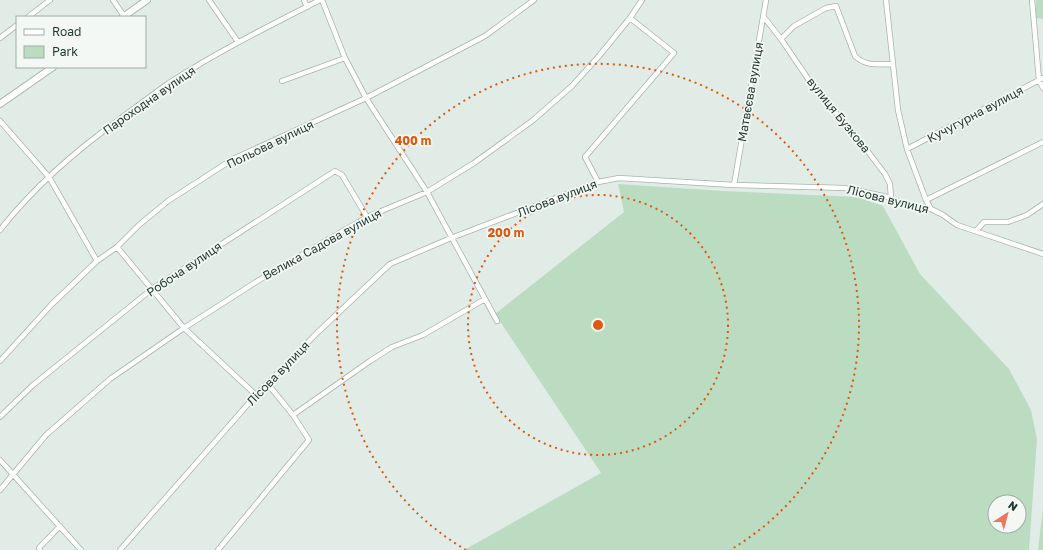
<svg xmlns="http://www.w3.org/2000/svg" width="1043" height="550" viewBox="0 0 1043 550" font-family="'Golos Text',sans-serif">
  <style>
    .green { fill: #bcdcc2; fill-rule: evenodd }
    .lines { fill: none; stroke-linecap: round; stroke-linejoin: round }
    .street-casing { stroke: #a5b4ad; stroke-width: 6 }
    .secondary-casing { stroke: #a1b7ad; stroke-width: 8 }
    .street { stroke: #fff; stroke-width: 4.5 }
    .secondary { stroke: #fff; stroke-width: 6 }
    .ring { fill: none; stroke: #de580e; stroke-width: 2; stroke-dasharray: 2 4 }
    .labels { text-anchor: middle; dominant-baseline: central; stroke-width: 3.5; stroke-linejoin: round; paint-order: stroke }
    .street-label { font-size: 12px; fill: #233c33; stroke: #f3f8f5 }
    .centre { fill: #de580e; stroke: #f3f8f5; stroke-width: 2 }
    .ring-label { font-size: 12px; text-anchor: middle; font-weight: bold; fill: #de580e; stroke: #f3f8f5; stroke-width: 3.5; stroke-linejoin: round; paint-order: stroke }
  </style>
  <rect width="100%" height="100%" fill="#e2ece7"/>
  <path class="green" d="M1036 0H1043V19L1036 18Z
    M618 184 723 191 857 197 883 206 920 274 1009 369 1031 410 1037 439 1029 550H464L601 473 495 314 624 212ZM995 502H1019V526H995Z
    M1043 507V550H1038Z"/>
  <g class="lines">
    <defs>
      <path id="street" d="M113 0 124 16
        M209 0 238 42
        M304 0 307 7
        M322 0 345 58 366 98 427 192 497 321
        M886 0 898 110 907 149 926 200 931 209
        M1032 0 1039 80 1043 88
        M763 16 781 39 817 92 853 132 885 174 890 184 891 198
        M28 17 50 0
        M0 38 17 25
        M781 39 794 26 826 8 836 6 855 56C866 67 879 64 893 64
        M282 81 345 58
        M0 121 49 177 97 261
        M907 149 1043 78
        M598 182 585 157 674 53 630 18
        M734 185 766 0
        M926 200 1043 142
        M0 230C34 187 75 151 120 119 136 107 152 95 169 83 217 52 269 26 320 0
        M976 231 984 222H1008L1027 215 1043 204
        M117 247 184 328 256 395
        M0 361 52 304 97 261 117 247 139 225 168 201 233 159 366 98 485 36 534 0
        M293 415 370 361 392 347 423 335 485 299
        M0 417 33 385 152 289 335 171 342 175 367 217
        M0 460 81 550
        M0 490 46 435 110 379 184 328 267 275 367 217 427 192 474 163 532 121 572 86 599 56 630 18 642 0
        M40 550 39 548 60 526
        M120 550 256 395 317 333 390 264 451 238 598 182 619 178 734 185 845 188 883 196 891 198 906 206 931 209 943 215 957 225 1043 254
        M218 550 309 440 293 415 267 383"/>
      <path id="secondary" d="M123 17 147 0
        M0 104 53 67"/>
    </defs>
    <use href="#street" class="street-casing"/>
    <use href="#secondary" class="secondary-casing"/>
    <use href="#street" class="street"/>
    <use href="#secondary" class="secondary"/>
  </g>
  <g class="ring">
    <circle cx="598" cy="325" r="130"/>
    <path d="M466 550A261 261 0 1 1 730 550"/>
  </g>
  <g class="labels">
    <g class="street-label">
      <text transform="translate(750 92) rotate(-80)">Матвєєва вулиця</text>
      <text transform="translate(149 100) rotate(-35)">Пароходна вулиця</text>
      <text transform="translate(975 114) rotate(-28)">Кучугурна вулиця</text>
      <text transform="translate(839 115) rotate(51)">вулиця Бузкова</text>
      <text transform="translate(270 144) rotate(-26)">Польова вулиця</text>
      <text transform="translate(557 198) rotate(-21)">Лісова вулиця</text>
      <text transform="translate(888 199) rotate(14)">Лісова вулиця</text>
      <text transform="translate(322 244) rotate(-29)">Велика Садова вулиця</text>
      <text transform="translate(184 269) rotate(-34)">Робоча вулиця</text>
      <text transform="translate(278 373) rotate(-46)">Лісова вулиця</text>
    </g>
  </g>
  <circle cx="598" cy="325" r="6" class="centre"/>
  <g class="ring-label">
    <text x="413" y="145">400 m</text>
    <text x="506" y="237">200 m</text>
  </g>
  <rect x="16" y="16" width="130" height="52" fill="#f3f8f5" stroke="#a0ada7"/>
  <rect x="24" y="29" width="20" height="6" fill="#ffffff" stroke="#a0ada7"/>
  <text x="52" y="36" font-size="12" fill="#233c33">Road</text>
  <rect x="24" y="46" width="20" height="12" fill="#bcdcc2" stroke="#a0ada7"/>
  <text x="52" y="56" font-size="12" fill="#233c33">Park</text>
  <g transform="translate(1007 514) rotate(36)"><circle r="19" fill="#f3f8f5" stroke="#a0ada7"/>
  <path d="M0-3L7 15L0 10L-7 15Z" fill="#eb7761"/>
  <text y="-6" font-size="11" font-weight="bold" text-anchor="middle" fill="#233c33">N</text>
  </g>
</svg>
